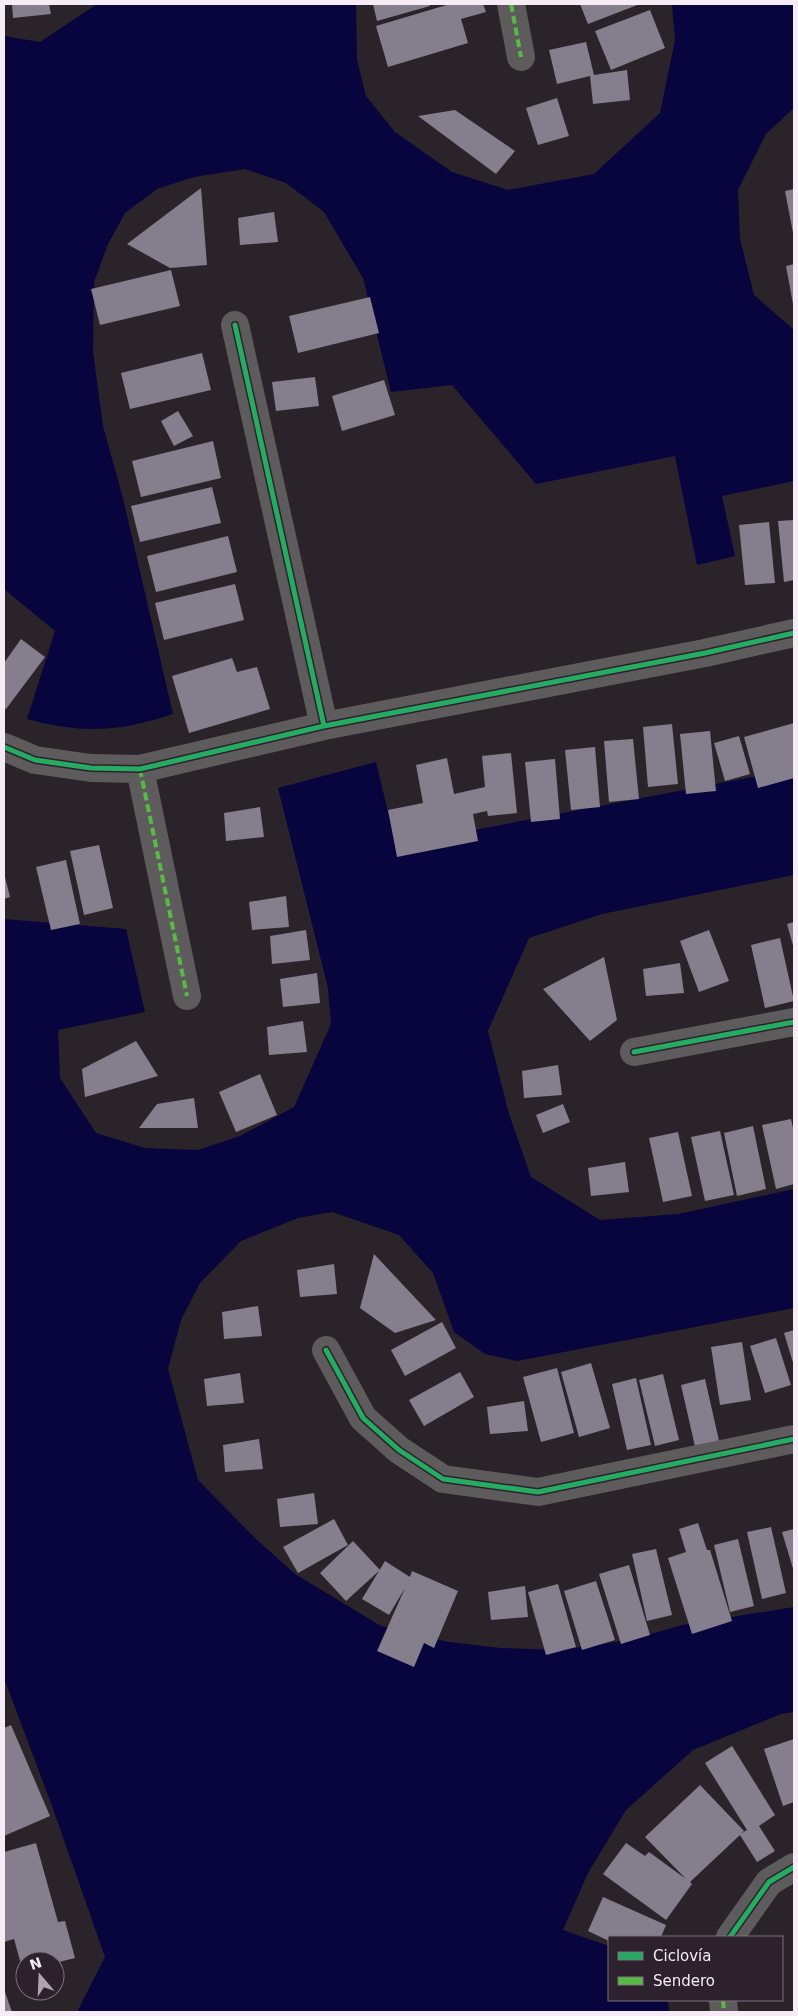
<svg xmlns="http://www.w3.org/2000/svg" width="798" height="2016" viewBox="0 0 798 2016" font-family="'DejaVu Sans',sans-serif">
  <style>
    .water { fill: #07043e }
    .building { fill: #847e8d }
    .lines { fill: none; stroke-linecap: round; stroke-linejoin: round }
    .street { stroke: #5e5b5c; stroke-width: 28 }
    .quiet { stroke: #58b947; stroke-width: 4; stroke-dasharray: 8 4; stroke-linecap: butt }
    .cycleway-casing { stroke: #2d212d; stroke-width: 8 }
    .cycleway { stroke: #26ab63; stroke-width: 5 }
  </style>
  <rect width="100%" height="100%" fill="#2a242a"/>
  <path class="water" d="M97 4H356L357 60 366 96 395 132 452 172 508 190 594 174 660 113 675 40 672 4H794V108L766 134 738 190 740 239 754 295 794 330V481L722 496 735 556 697 565 675 456 536 484 452 385 391 392 363 278 324 212 286 183 245 169 194 177 157 189 125 213 108 244 94 282 93 352 103 426 123 498 173 714C120 732 81 734 27 719L55 631 4 589V36L40 42Z
    M376 762 396 845 794 769V875L602 914 529 938 488 1031 509 1114 531 1177 600 1220 678 1214 794 1189V1308L517 1361 485 1354 454 1332 433 1273 399 1235 332 1212 298 1218 241 1241 200 1283 181 1320 168 1369 198 1480 255 1538 295 1574 381 1626 449 1642 501 1648 562 1650 634 1639 682 1625 794 1607V1712L781 1714 693 1750 626 1810 588 1873 563 1930 609 1946V2000H668L669 2012H77L105 1957 51 1803 4 1678V919L126 929 145 1012 58 1030 60 1078 96 1133 145 1148 198 1150 240 1136 294 1107 331 1024 328 988 278 788Z"/>
  <path class="building" d="M12 4H49L51 14 13 18Z
    M373 4H429L430 6 377 21Z
    M450 4H483L486 12 461 19 468 43 388 67 376 26Z
    M580 4H640L588 24Z
    M650 10 665 48 611 70 595 31Z
    M586 42 594 75 627 70 630 100 593 104 590 76 557 84 549 50Z
    M557 98 569 136 538 145 526 108Z
    M455 110 515 151 496 174 418 116Z
    M201 188 207 265 170 268 127 244Z
    M794 189V233H793L785 191Z
    M274 212 278 242 240 245 238 218Z
    M794 264V304H793L786 266Z
    M171 270 180 306 100 325 91 289Z
    M370 297 379 333 298 353 289 316Z
    M202 353 211 390 130 409 121 373Z
    M315 377 319 406 276 411 272 382Z
    M384 380 395 415 342 431 332 396Z
    M178 411 193 436 174 446 161 421Z
    M213 441 221 478 141 497 132 461Z
    M212 487 221 523 140 542 131 506Z
    M794 520V580L784 582 778 521Z
    M769 522 775 583 745 585 739 525Z
    M228 536 237 572 156 592 147 556Z
    M235 584 244 620 164 640 155 603Z
    M21 639 45 657 6 709 4 708V663Z
    M232 658 237 672 257 667 270 709 189 733 172 676Z
    M794 723V778L758 788 744 737Z
    M672 724 678 784 648 787 643 727Z
    M710 731 716 791 686 794 680 734Z
    M739 736 750 774 725 781 714 743Z
    M633 739 639 799 609 802 604 741Z
    M595 747 600 807 571 810 565 750Z
    M511 753 517 813 488 816 487 811 473 814 478 841 397 857 388 810 423 803 416 765 447 758 454 794 485 787 482 756Z
    M555 759 560 819 531 822 525 762Z
    M260 807 264 837 226 841 224 813Z
    M99 845 113 908 84 915 70 851Z
    M66 860 80 924 51 930 36 867Z
    M4 873 10 897 4 899Z
    M286 896 289 927 252 930 249 902Z
    M794 922V949L787 924Z
    M306 930 310 960 272 964 270 936Z
    M709 930 729 981 699 992 680 941Z
    M780 938 794 1001 765 1008 751 945Z
    M604 957 617 1020 590 1041 543 989Z
    M680 963 684 993 646 996 643 969Z
    M317 973 320 1003 283 1007 280 979Z
    M303 1021 307 1052 269 1055 267 1027Z
    M136 1041 158 1076 85 1097 82 1069Z
    M558 1065 562 1095 524 1098 522 1071Z
    M260 1074 277 1115 236 1132 219 1092Z
    M194 1098 198 1128H139L157 1104Z
    M563 1104 570 1122 543 1133 536 1115Z
    M791 1119 794 1132V1184L776 1189 762 1125Z
    M753 1126 766 1189 737 1196 724 1133Z
    M720 1131 734 1195 705 1201 691 1137Z
    M678 1132 692 1196 663 1202 649 1138Z
    M625 1162 629 1192 591 1196 588 1168Z
    M374 1254 436 1320 395 1333 360 1308Z
    M334 1264 337 1294 300 1297 297 1270Z
    M258 1306 262 1336 224 1339 222 1312Z
    M442 1322 456 1348 405 1376 391 1350Z
    M794 1330V1366L784 1333Z
    M776 1338 791 1385 765 1393 750 1346Z
    M742 1342 751 1400 720 1405 711 1347Z
    M591 1363 610 1428 579 1437 561 1372Z
    M557 1368 574 1433 541 1442 523 1377Z
    M460 1372 474 1397 424 1426 409 1400Z
    M240 1373 244 1403 207 1406 204 1379Z
    M663 1374 679 1440 655 1446 639 1380Z
    M636 1378 651 1445 627 1450 612 1384Z
    M705 1379 720 1445 696 1451 681 1385Z
    M524 1401 528 1431 490 1434 487 1407Z
    M259 1439 263 1469 225 1472 223 1445Z
    M314 1493 318 1524 280 1527 277 1499Z
    M334 1519 348 1545 298 1573 283 1547Z
    M698 1523 707 1550H710L732 1621 692 1634 668 1558 686 1552 679 1529Z
    M771 1527 786 1593 762 1599 747 1532Z
    M794 1529V1572L782 1532Z
    M738 1539 754 1606 730 1612 714 1545Z
    M353 1541 380 1570 346 1601 320 1573Z
    M656 1549 672 1615 647 1621 632 1554Z
    M385 1561 410 1577 412 1571 458 1591 434 1648 424 1643 414 1667 377 1651 405 1588 389 1615 362 1599Z
    M629 1565 650 1635 621 1644 599 1574Z
    M596 1581 615 1640 582 1650 564 1591Z
    M558 1584 576 1647 546 1655 528 1592Z
    M525 1586 528 1617 491 1620 488 1592Z
    M11 1725 50 1816 4 1836V1728Z
    M794 1739V1802L783 1806 764 1749Z
    M732 1746 775 1815 759 1826 775 1851 757 1862 740 1835 690 1882 692 1884 666 1920 603 1874 626 1843 645 1856 649 1852 686 1879 645 1837 700 1785 744 1831 740 1834 747 1830 705 1763Z
    M36 1843 58 1922 65 1921 75 1958 55 1963V1961H25L24 1975 14 1939 4 1942V1852Z
    M603 1897 666 1925 661 1937H609V1941L588 1931Z
    M4 1989 12 2012H4Z"/>
  <g class="lines">
    <path class="street" d="M511 4 521 57
      M235 325 324 726
      M4 747 35 760 91 768 140 769 324 726 705 653 794 633
      M140 769 187 996
      M634 1052 794 1022
      M326 1350 363 1418 399 1450 443 1479 538 1492 794 1439
      M730 1937 769 1882 794 1867
      M723 2000 724 2012"/>
    <path class="quiet" d="M511 4 521 57
      M140 769 187 996
      M723 2000 724 2012"/>
    <defs>
      <path id="cycleway" d="M235 325 324 726
        M4 747 35 760 91 768 140 769 324 726 705 653 794 633
        M634 1052 794 1022
        M326 1350 363 1418 399 1450 443 1479 538 1492 794 1439
        M730 1937 769 1882 794 1867"/>
    </defs>
    <use href="#cycleway" class="cycleway-casing"/>
    <use href="#cycleway" class="cycleway"/>
  </g>
  <rect width="798" height="2016" fill="none" stroke="#f5ecf5" stroke-width="10"/>
  <rect x="608" y="1936" width="175" height="65" fill="#2d212d" stroke="#7d727d"/>
  <rect x="618" y="1952" width="25" height="8" fill="#26ab63" stroke="#7d727d"/>
  <text x="653" y="1961" font-size="15" fill="#f5ecf5">Ciclovía</text>
  <rect x="618" y="1977" width="25" height="8" fill="#58b947" stroke="#7d727d"/>
  <text x="653" y="1986" font-size="15" fill="#f5ecf5">Sendero</text>
  <g transform="translate(40 1976) rotate(341)"><circle r="24" fill="#2d212d" stroke="#7d727d"/>
  <path d="M0-4L9 19L0 12L-9 19Z" fill="#aea6ae"/>
  <text y="-8" font-size="14" font-weight="bold" text-anchor="middle" fill="#f5ecf5">N</text>
  </g>
</svg>
